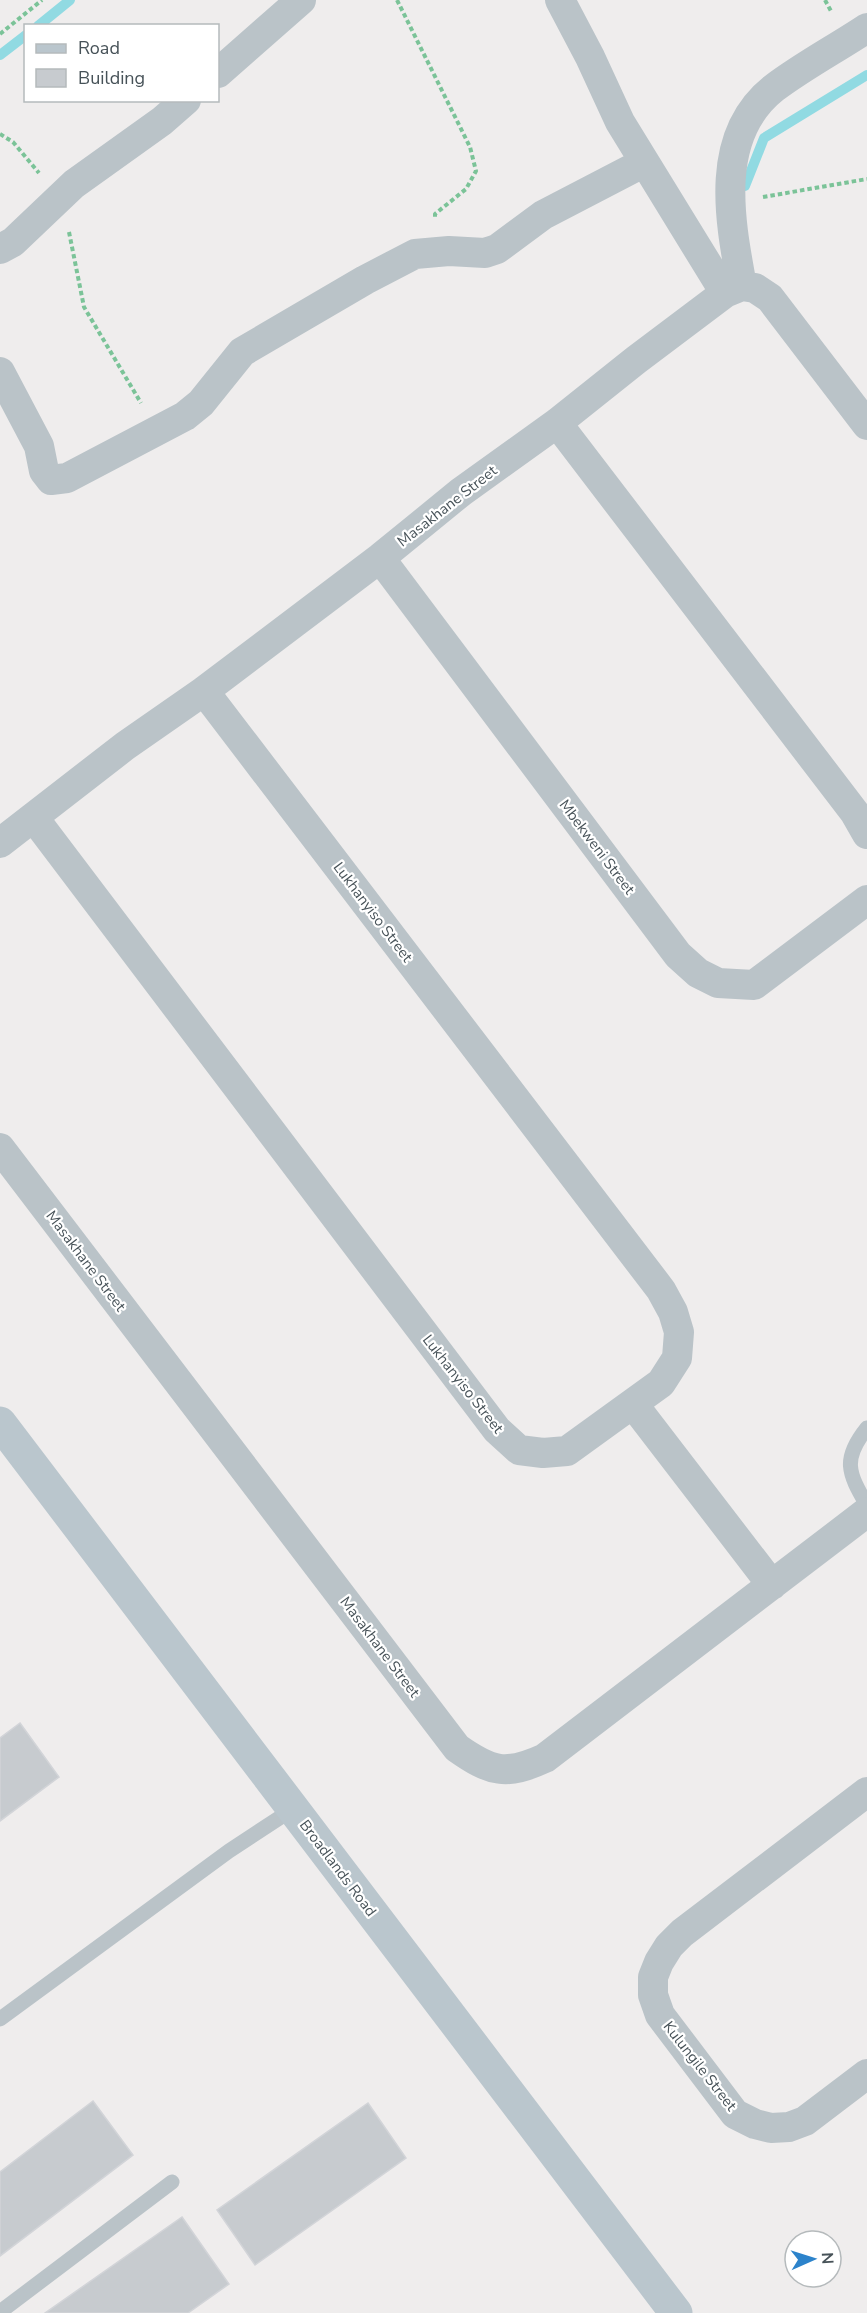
<svg xmlns="http://www.w3.org/2000/svg" width="867" height="2313" viewBox="0 0 867 2313" font-family="'Nunito Sans',sans-serif">
  <style>
    .lines { fill: none; stroke-linecap: round; stroke-linejoin: round }
    .stream { stroke: #91dae2; stroke-width: 10 }
    .building { fill: #c7cbcf; stroke: #d2d4d8; stroke-width: 1.5 }
    .path { stroke: #7bc398; stroke-width: 4; stroke-dasharray: 4.5 3; stroke-linecap: butt }
    .lane { stroke: #bac3c8; stroke-width: 15 }
    .street { stroke: #bac3c8; stroke-width: 30 }
    .secondary { stroke: #bac6cd; stroke-width: 33 }
    .labels { text-anchor: middle; dominant-baseline: central; stroke-width: 4.5; stroke-linejoin: round; paint-order: stroke }
    .street-label { font-size: 15px; fill: #475258; stroke: #fff }
  </style>
  <rect width="100%" height="100%" fill="#efeded"/>
  <g class="lines">
    <path class="stream" d="M38 26 70 0
      M0 55 26 35
      M745 186 764 138 867 75"/>
  </g>
  <path class="building" d="M20 1723 59 1777 0 1821V1738Z
    M93 2101 133 2155 0 2256V2172Z
    M368 2103 406 2158 255 2265 217 2210Z
    M182 2217 229 2284 188 2313H45Z"/>
  <g class="lines">
    <path class="path" d="M397 0 470 147 476 171 466 189 435 214V219
      M825 0 832 13
      M0 34 42 0
      M0 134 13 142 39 173
      M763 197 867 179
      M69 232 84 307 141 403"/>
    <path class="lane" d="M867 1428C842 1459 848 1473 867 1505
      M0 2019 229 1851 293 1809
      M0 2312 172 2182"/>
    <path class="street" d="M560 0 590 57 620 122 725 293
      M218 73 301 0
      M0 249 13 242 74 184 162 121 186 100
      M742 286C730 221 713 136 774 88 803 66 837 48 867 28
      M0 372 39 446 44 471 51 480 67 478 185 416 201 403 242 352 365 280 415 254 449 251 485 253 497 249 543 215 643 163
      M557 423 855 813 867 834
      M380 558 678 955 698 973 718 983 754 985 867 900
      M34 818 497 1430 519 1450 543 1453 567 1451 661 1383 677 1358 679 1332 673 1312 661 1290 204 691
      M0 843 125 746 204 691 380 558 461 492 557 423 636 360 725 293 742 286 755 288 770 298 867 425
      M0 1148 457 1748C491 1772 506 1776 545 1758L867 1512
      M633 1404 772 1585
      M867 1792 682 1933 669 1946 659 1962 653 1977V1995L660 2015 735 2114 755 2124 771 2128 789 2127 805 2121 867 2074"/>
    <path class="secondary" d="M0 1423 676 2313"/>
  </g>
  <g class="labels">
    <g class="street-label">
      <text transform="translate(447 506) rotate(-38)">Masakhane Street</text>
      <text transform="translate(597 847) rotate(53)">Mbekweni Street</text>
      <text transform="translate(373 912) rotate(53)">Lukhanyiso Street</text>
      <text transform="translate(86 1261) rotate(53)">Masakhane Street</text>
      <text transform="translate(463 1384) rotate(52)">Lukhanyiso Street</text>
      <text transform="translate(380 1647) rotate(53)">Masakhane Street</text>
      <text transform="translate(338 1868) rotate(53)">Broadlands Road</text>
      <text transform="translate(700 2066) rotate(52)">Kulungile Street</text>
    </g>
  </g>
  <rect x="24" y="24" width="195" height="78" fill="#ffffff" stroke="#b5babc" stroke-width="1.5"/>
  <rect x="36" y="44" width="30" height="9" fill="#bac6cd" stroke="#b5babc" stroke-width="1.5"/>
  <text x="78" y="54" font-size="18" fill="#475258">Road</text>
  <rect x="36" y="69" width="30" height="18" fill="#c7cbcf" stroke="#b5babc" stroke-width="1.5"/>
  <text x="78" y="84" font-size="18" fill="#475258">Building</text>
  <g transform="translate(813 2259) rotate(87)"><circle r="28" fill="#ffffff" stroke="#b5babc" stroke-width="1.5"/>
  <path d="M0-4.5L10 22L0 15L-10 22Z" fill="#2c83cb"/>
  <text y="-9" font-size="16" font-weight="bold" text-anchor="middle" fill="#475258">N</text>
  </g>
</svg>
